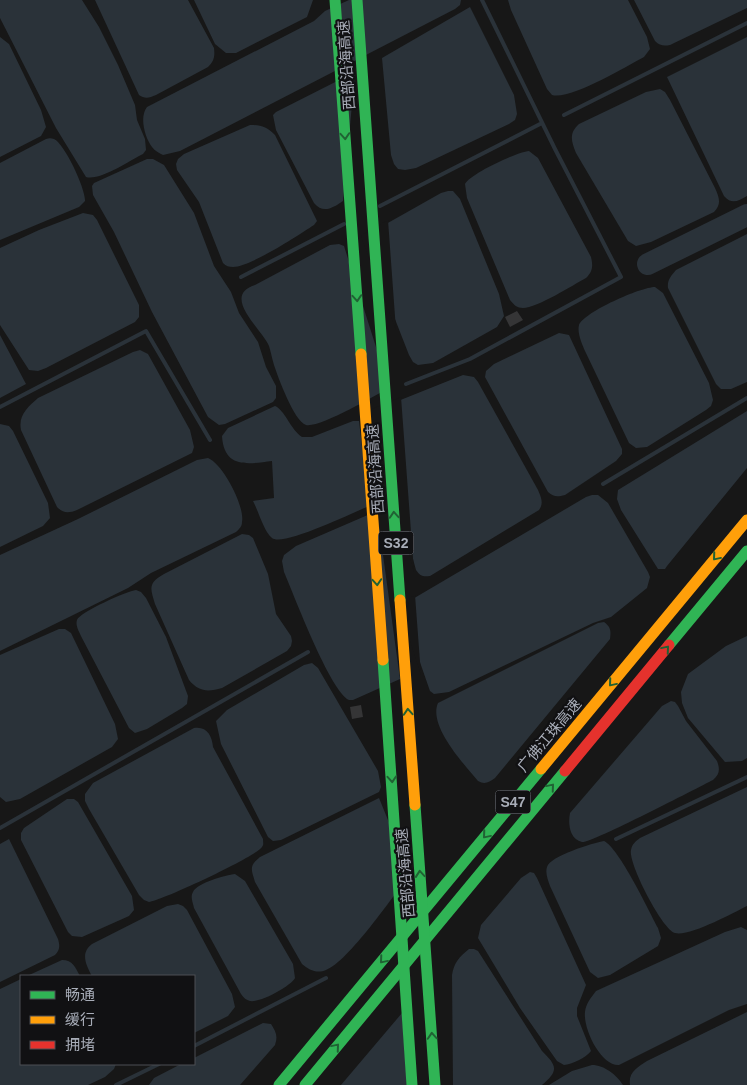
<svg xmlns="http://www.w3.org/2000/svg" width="747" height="1085" viewBox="0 0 747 1085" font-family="Helvetica,'Noto Sans SC',sans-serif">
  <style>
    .water { fill: #2a3239 }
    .pier { fill: #171717 }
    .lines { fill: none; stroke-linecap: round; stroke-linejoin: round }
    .stream { stroke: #2a3239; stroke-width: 4 }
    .river { stroke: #2a3239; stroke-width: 22 }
    .building { fill: #353536 }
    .fast { stroke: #30b455; stroke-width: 11 }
    .slow { stroke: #ff9f0a; stroke-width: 11 }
    .jam { stroke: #e5322d; stroke-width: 11 }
    .fast-bridge { stroke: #30b455; stroke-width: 11 }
    .slow-bridge { stroke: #ff9f0a; stroke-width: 11 }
    .oneway { stroke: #206234 }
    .labels { text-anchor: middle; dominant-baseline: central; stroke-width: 4.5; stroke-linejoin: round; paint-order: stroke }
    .shield { fill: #111113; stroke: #7b7e86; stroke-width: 1 }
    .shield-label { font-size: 14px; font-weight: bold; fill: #a8adb8 }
    .street-label { font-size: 15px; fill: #a8adb8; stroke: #111113 }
  </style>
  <rect width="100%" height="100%" fill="#171717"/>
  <path class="water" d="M0 0H82L99 27 118 65 135 105 137 120 145 139 146 150 143 154C129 161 100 181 86 177L56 128 0 18Z
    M95 0H188L214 48C215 57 214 61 208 67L156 95C149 98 145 99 139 95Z
    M194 0H313L307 17 236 53H226L215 44Z
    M349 0H461L460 5 455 9 180 151 163 155C159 153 155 151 152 147 145 138 139 117 147 107L314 21 325 11Z
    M508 0H628L647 37 650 49 644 57C625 67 571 100 552 95L547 89 511 10Z
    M634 0H747V8L670 45C664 46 660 46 655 41Z
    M470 7 514 95 517 114 515 120 509 124 416 168 405 170 398 169 394 164 391 155 382 58Z
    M0 37 9 44 41 110 46 127 41 136 0 157Z
    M747 37V196C738 201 732 205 724 196L667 77Z
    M355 72 343 201C333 208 323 214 314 203L276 130 273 115 276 112Z
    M660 89 665 92 670 100 715 188C719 197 722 204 714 212L651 242 636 246 628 241 576 153C571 141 569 133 579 124L646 92Z
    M250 125C261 125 267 127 275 135L317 221 314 225C297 236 252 266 233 267 229 267 226 266 223 263L199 202 177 170 176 164 178 159 184 154Z
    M46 139C49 138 51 138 54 139 65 144 86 190 85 201L79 207 0 240V163Z
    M529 151 538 158 591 257C593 266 593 271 586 278 573 285 537 308 523 308 517 308 514 305 510 300L467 198 465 184C470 174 517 152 529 151Z
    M147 159H153L164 165 194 213 214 266 231 292 239 313 258 342 266 367 276 386V398L273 402 225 424 219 425 208 417 152 312 114 232 93 195 92 186 94 183Z
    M448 191H453L460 199 499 294 504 316 497 327 433 363 418 365 413 362 409 355 363 237 441 193Z
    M83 213 93 215 97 220 139 305V317L135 322 46 368 38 371 29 370 0 325V248L39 230Z
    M747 234V382L731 389H721L716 384 668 288C667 280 671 276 676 270Z
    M339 244 344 246 389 388C374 396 320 428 306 425 294 421 278 377 274 365 272 359 271 352 269 346 261 328 221 296 255 285L330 245Z
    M655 287 663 293 709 383 713 400 711 406 706 410 647 447 636 448 629 443 585 351C582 344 577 333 579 325 584 312 641 287 655 287Z
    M559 333 569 335 622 449V454L616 461 565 495C557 497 554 497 548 492L485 377 486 371 494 364Z
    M0 335 26 384 0 398Z
    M140 350 148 354 190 430 194 447 192 453 77 510C69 513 64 514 57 507L21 430C18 415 28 407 38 398L133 352Z
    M463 375 474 377 478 382 538 490C541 497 544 503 539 510L430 576C423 577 420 576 416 570L373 411Z
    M275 406C284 409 291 430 302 437H312L353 421H359L369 506C354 512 283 547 272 538 264 532 258 510 253 501L274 498 272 461C248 464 224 469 222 436L228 428Z
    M747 411V468L667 566 665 569H658L621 510 617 499 618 490Z
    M0 424 9 426 13 431 48 503 50 518 43 526 0 547Z
    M208 458C223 464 245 506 242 522 242 527 239 529 236 532L151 573 128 588 0 651V555L78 519 197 460Z
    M592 495H598L608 503 648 572 650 577 647 588 611 617 593 623 449 692 434 694 430 691 406 622 411 600 586 497Z
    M377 511 400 679 353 700H349C330 691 294 595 284 572L282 561 284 555 296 546Z
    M242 534 249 535 253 538 268 574 276 614 291 636 292 641 291 646 287 651 222 688C208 692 199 692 189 680L155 604C150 588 148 583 164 574Z
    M136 590 141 592 146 598 166 637 188 696 187 704 182 708 147 729 135 733 129 728 82 638C80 633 75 626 77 620 80 612 127 591 136 590Z
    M604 622C611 627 611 631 610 639L495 778C489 782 485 785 478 781 464 764 428 726 438 703L598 623Z
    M59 629H65L71 633 115 724 118 739 112 747 20 799 6 802 0 797V655Z
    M747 636V758L742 761 725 762 688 718 682 703 681 692 688 674 726 646Z
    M312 663 318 668 378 771 381 787 379 792 281 840 273 841 268 837 221 744 216 721 227 710 304 665Z
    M671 701 675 702 678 706 686 721 717 761C720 769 720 774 713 780 697 788 590 844 582 842 569 839 568 823 570 813L662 706Z
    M194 728C207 726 212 736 213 747L263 839C263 843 264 844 262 847 255 857 163 900 149 902L144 900 139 895 89 809 85 801V794L93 783Z
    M747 787V906C733 913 689 937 675 933 662 929 628 863 631 850 632 844 636 841 640 838Z
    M379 798 410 874C394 895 348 962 326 970 317 974 309 970 302 964L255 882C251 869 249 866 260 857Z
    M67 799H74L78 802 132 896 134 910 129 916 82 937 72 936 68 932 21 840V833L24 828Z
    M9 839 58 939C60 946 60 950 55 955L0 982V844Z
    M604 841C619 848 649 911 658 928L661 938 658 946 610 975 598 978 590 972 550 886C548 880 545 873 547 867 550 856 593 843 604 841Z
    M530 872 534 873 537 878 586 985 577 1008V1016L591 1051C586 1058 572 1064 564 1065L557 1061 520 1008 478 938 481 925 521 878Z
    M235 874 245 881 293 964 295 978C291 986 260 1003 250 1001 246 1000 244 998 241 994L194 908C193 903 190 897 193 892 197 883 226 875 235 874Z
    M178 904 183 906 187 910 232 994 235 1007 228 1016 194 1033V976H92C86 965 80 953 92 944L167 906Z
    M741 927 747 930V1004L729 1010 619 1065C601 1066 583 1029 585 1012 586 1003 591 998 596 991L725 932Z
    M469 949H474L478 951 542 1051C556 1065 560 1070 542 1085H453L452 975C454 963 459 957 469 949Z
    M62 960C73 960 75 967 80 976H27Z
    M21 979V1064H116L114 1069 105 1077 88 1085H0V989Z
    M747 1012V1085H630C628 1072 638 1067 647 1061Z
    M402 1013 407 1085H341Z
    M263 1023 271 1024C276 1032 278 1036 275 1045L240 1085H149L154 1078 181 1064H194V1058Z
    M592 1065C604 1065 617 1075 623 1085H549L572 1071Z"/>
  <path class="pier" d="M388 220 396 330 361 237 362 235Z
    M401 397 414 572 370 411 372 409Z
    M415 595 421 675 404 622 410 598Z"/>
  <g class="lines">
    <path class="stream" d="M564 115 747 23
      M380 206 542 123
      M241 277 344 224
      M406 384 470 359 621 277 555 149 482 0
      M0 407 146 331 210 440
      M603 484 747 398
      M0 828 308 652
      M616 839 747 777
      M194 1046 326 978
      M116 1085 159 1064"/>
    <path class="river" d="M648 264 747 215"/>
  </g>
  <path class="building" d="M517 311 523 320 510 327 505 317Z
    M361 705 363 717 352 719 350 707Z"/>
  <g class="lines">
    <path class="fast" d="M669 645 747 551
      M279 1085 541 769
      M305 1085 565 771"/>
    <path class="slow" d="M541 769 747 520"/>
    <path class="jam" d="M565 771 669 645"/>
    <path class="fast-bridge" d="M335 0 361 354
      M357 0 400 600
      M383 660 412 1085
      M415 805 435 1085"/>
    <path class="slow-bridge" d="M361 354 383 660
      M400 600 415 805"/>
  </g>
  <defs><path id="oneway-chevron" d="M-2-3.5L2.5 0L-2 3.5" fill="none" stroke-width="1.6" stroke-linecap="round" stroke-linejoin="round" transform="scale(1.25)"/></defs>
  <g class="oneway">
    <use href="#oneway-chevron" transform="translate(345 136) rotate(86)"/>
    <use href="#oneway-chevron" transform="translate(357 298) rotate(86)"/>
    <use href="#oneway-chevron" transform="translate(394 515) rotate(-94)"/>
    <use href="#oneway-chevron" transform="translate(716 557) rotate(130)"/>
    <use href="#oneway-chevron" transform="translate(377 582) rotate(86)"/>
    <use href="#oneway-chevron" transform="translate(666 649) rotate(-50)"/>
    <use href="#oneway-chevron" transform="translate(612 683) rotate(130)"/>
    <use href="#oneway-chevron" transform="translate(408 712) rotate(-94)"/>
    <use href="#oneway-chevron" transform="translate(392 779) rotate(86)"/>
    <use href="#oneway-chevron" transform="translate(551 787) rotate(-50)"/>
    <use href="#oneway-chevron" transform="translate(486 835) rotate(130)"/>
    <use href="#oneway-chevron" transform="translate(420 874) rotate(-95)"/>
    <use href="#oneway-chevron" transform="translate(383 960) rotate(130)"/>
    <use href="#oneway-chevron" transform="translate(432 1036) rotate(-94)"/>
    <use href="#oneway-chevron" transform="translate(336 1047) rotate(-50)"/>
  </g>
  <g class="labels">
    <g class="shield">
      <rect x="378.5" y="531.5" width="35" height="23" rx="4"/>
      <rect x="495.5" y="790.5" width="35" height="23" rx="4"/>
    </g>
    <g class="shield-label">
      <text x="396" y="543">S32</text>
      <text x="513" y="802">S47</text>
    </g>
    <g class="street-label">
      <text transform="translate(346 65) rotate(-94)">西部沿海高速</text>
      <text transform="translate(375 469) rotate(-94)">西部沿海高速</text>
      <text transform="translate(549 735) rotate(-50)">广佛江珠高速</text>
      <text transform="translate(405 873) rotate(-95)">西部沿海高速</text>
    </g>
  </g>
  <rect x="20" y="975" width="175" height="90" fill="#111113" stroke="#4d4f55"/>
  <rect x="30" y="991" width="25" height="8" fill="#30b455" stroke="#4d4f55"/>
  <text x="65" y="1000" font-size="15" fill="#a8adb8">畅通</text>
  <rect x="30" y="1016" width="25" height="8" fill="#ff9f0a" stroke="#4d4f55"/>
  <text x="65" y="1025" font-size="15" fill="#a8adb8">缓行</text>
  <rect x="30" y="1041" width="25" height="8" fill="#e5322d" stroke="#4d4f55"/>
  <text x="65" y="1050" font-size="15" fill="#a8adb8">拥堵</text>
</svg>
